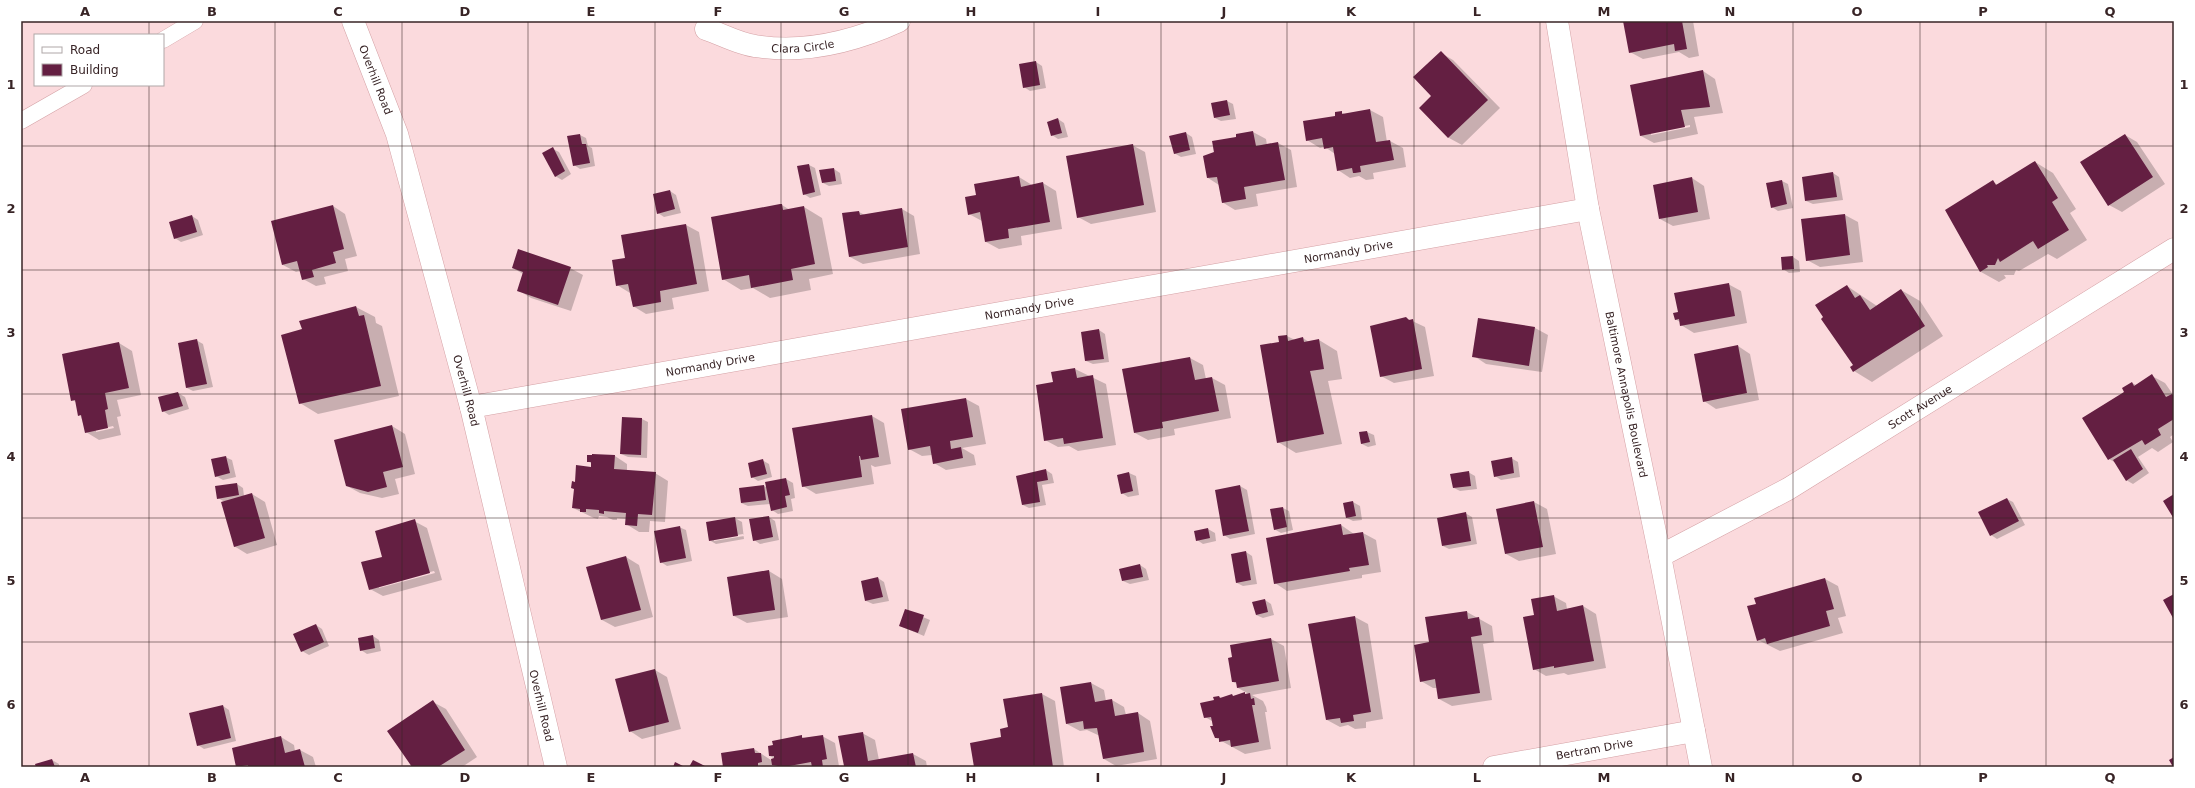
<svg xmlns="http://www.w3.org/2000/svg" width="2195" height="788" viewBox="0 0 2195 788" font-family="'DejaVu Sans',sans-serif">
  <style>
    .shadow { fill: #0003; fill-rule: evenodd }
    .building { fill: #641f42 }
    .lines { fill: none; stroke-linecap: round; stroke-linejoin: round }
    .service-casing { stroke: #d4a1a5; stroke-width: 17 }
    .minor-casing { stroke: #d4a1a5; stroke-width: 23 }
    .secondary-casing { stroke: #d4a1a5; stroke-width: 23 }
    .service { stroke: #fff; stroke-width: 16 }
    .minor { stroke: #fff; stroke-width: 22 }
    .secondary { stroke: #fff; stroke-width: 22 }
    .grid { fill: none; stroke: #382426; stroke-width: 1; stroke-opacity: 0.55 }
    .labels { text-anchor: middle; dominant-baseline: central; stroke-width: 4; stroke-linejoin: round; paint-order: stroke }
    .street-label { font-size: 11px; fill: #382426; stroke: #fff }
    .neatline { fill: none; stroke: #382426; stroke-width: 1.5 }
    .grid-label { font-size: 13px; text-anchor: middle; font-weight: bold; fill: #382426 }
  </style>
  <rect width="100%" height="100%" fill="#fbdadd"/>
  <path class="shadow" d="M1624 21H1693L1699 56 1689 58 1679 52 1643 59 1630 52Z
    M1441 53 1453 60 1500 108 1462 145 1449 138 1420 108 1432 96Z
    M1036 62 1042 66 1046 88 1030 91 1024 87Z
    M1703 71 1715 79 1723 113 1694 117 1698 134 1654 143 1641 136 1631 86ZM1690 125V127L1651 135V133Z
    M1227 101 1233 104 1236 119 1221 121 1215 118Z
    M1370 110 1383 117 1387 142 1390 141 1403 148 1406 167 1373 173 1374 179 1366 180 1359 176 1350 178 1338 170 1335 154 1325 147 1320 148 1307 140 1342 113 1345 114Z
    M1058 119 1064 123 1068 137 1058 139 1052 135Z
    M1253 132 1266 139 1267 145 1278 143 1291 150 1297 187 1256 194 1258 206 1235 210 1222 202 1219 185 1208 178 1214 155 1213 142 1238 138Z
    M1186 133 1192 137 1196 154 1181 157 1174 153Z
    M580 135 586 138 588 146 592 148 595 166 580 169 574 165Z
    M2125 135 2137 142 2165 184 2122 212 2109 205Z
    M1132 145 1145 152 1156 212 1091 224 1078 217Z
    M553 149 559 152 571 174 562 180 555 176Z
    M2035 162 2053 173 2076 209 2070 213 2087 240 2057 259 2048 254 2019 271 2016 270 2014 275H2004L2006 278 1999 282 1981 272 1946 210 1993 182 1998 185Z
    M809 165 815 168 821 195 810 198 804 194Z
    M834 169 840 173 842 184 829 186 823 183Z
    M1833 173 1839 177 1843 200 1813 204 1806 201Z
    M1019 177 1032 185 1043 183 1056 191 1062 229 1021 236 1022 245 999 249 986 242 982 221 969 214 977 196 975 185Z
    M1692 178 1704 186 1710 219 1673 226 1660 219Z
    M1782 181 1788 184 1793 208 1778 211 1772 207Z
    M670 191 676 195 681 213 664 217 658 213Z
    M782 205 790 210 804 207 822 218 833 274 809 279 811 290 770 298 753 288 741 290 723 279Z
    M333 206 345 214 357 256 345 259 348 271 324 277 326 284 316 286 303 279 301 271 296 272 283 265Z
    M902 209 914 216 920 254 863 264 850 257 843 214 859 212 865 215Z
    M1845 215 1858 222 1863 262 1820 267 1807 260Z
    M192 216 198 220 203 235 181 242 175 238Z
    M686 225 699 232 709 291 672 298 674 309 646 314 633 306 630 293 617 285 626 259 622 236Z
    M1793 257 1799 261 1800 272 1789 273 1783 269 1782 258Z
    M513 268H570L583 275 571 311 531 298 518 290 523 274Z
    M1728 284 1741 291 1747 323 1694 333 1681 325 1680 322 1675 319 1679 313Z
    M1847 286 1877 306 1901 290 1920 301 1943 336 1872 382 1854 371 1851 368 1854 366Z
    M356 307 375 317 376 323 382 326 399 396 318 414 300 403 303 330Z
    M1406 318 1425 327 1434 376 1394 383 1381 376Z
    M1479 319 1535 328 1548 335 1542 372 1486 364 1474 356Z
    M1099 330 1105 334 1109 362 1093 364 1086 361Z
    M1287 336 1295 340 1303 338 1309 342 1319 340 1337 351 1342 379 1328 381 1342 444 1296 453 1278 442 1280 342Z
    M196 340 203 344 213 387 193 391 187 388Z
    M119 343 132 351 141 395 117 400 121 416 117 417 121 435 99 440 86 432 76 402 72 400ZM113 426 114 428 96 432V430Z
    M1738 346 1750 354 1759 400 1716 409 1704 401Z
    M1190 358 1203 365 1206 379 1212 378 1225 385 1231 418 1174 429 1175 435 1148 440 1135 433Z
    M1075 369 1106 384 1116 445 1078 451 1069 446 1058 447 1045 440 1054 383Z
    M2152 376 2165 383 2174 396V434L2170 437 2173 442 2158 452 2152 448 2138 457 2149 473 2133 484 2126 480 2116 463 2109 459 2084 418 2125 392 2132 383 2136 385Z
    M178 393 185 397 189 409 169 415 163 411Z
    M966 399 979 406 986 444 962 448 974 455 976 465 946 470 934 463 932 455 922 456 909 449 902 410Z
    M872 416 884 423 891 464 875 467 871 465 874 484 816 494 803 486Z
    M642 419 648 422 647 458 628 457 621 454Z
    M392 426 405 434 415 474 395 479 399 494 382 498 360 493 347 486Z
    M1367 432 1374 435 1376 445 1368 447 1362 444 1360 433Z
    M615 456 627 464V471L655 473 668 481 665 522 650 521 649 532H639L626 524 627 519 617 518V520H613L607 517 599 516 598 519 594 518 573 508 576 483 592 468V464L588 461Z
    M225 457 232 460 236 477 223 480 216 476Z
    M1511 458 1518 462 1520 477 1501 480 1495 476Z
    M762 460 769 464 772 477 758 481 752 477Z
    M1046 470 1052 474 1054 483 1042 485 1046 505 1029 508 1023 505 1017 476Z
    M1468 472 1475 476 1477 489 1460 491 1454 488Z
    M1129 473 1136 476 1139 495 1128 497 1122 493 1118 475Z
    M786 479 793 483 795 498 791 499 793 511 778 514 772 510 770 504 748 506 741 503 764 486 768 488Z
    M237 484 243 488 244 496 252 494 265 502 277 545 247 554 234 546 225 502 218 498Z
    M1240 486 1247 490 1255 534 1230 539 1224 535Z
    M2007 499 2013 502 2025 525 1997 539 1991 535 1979 513Z
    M1353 502 1360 506 1362 520 1353 521 1347 518Z
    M1534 502 1547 509 1556 554 1519 561 1506 554Z
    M1283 508 1289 511 1293 530 1281 533 1274 529 1271 510Z
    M1465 513 1472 517 1477 544 1449 549 1443 546Z
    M769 517 775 521 779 540 760 544 754 540Z
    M735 518 742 522 744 539 716 544 709 540 707 523ZM743 534 744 536 714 541V539Z
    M414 521 427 528 442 580 383 596 370 589 383 557ZM434 571 435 573 379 588V586Z
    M1341 525 1354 534 1363 533 1376 540 1381 572 1362 575V578L1287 591 1275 583 1267 539Z
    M679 527 686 530 692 561 667 566 661 562Z
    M1208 529 1215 533 1216 541 1203 544 1197 540Z
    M1246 552 1252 556 1257 584 1243 586 1237 583Z
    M626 557 639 565 653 617 615 627 602 620 588 568Z
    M1140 565 1146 569 1149 580 1130 584 1123 581Z
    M769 571 782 579 788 617 747 623 734 616Z
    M878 578 884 582 889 601 873 604 866 601Z
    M1825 579 1838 586 1846 616 1838 618 1843 633 1780 651 1758 640Z
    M1553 596 1566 603 1567 609 1583 606 1596 614 1606 668 1568 675 1564 673 1546 676 1534 669Z
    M1265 600 1271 604 1274 615 1263 618 1256 615Z
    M906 610 930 620 924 636 900 626Z
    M1467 612 1492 626 1494 642 1483 644 1492 700 1452 706 1439 699 1438 688H1433L1421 681 1430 643Z
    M1355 617 1368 624 1383 719 1366 722V728L1355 729 1348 725 1340 727 1327 720Z
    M316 625 322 629 329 646 309 655 302 651Z
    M373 636 379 640 381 651 367 654 361 650Z
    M1271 639 1284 646 1291 688 1252 695 1263 701 1266 707 1267 712H1265L1271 749 1245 754 1216 738 1213 732 1212 721 1205 717 1219 697 1222 698 1249 694 1238 688 1237 684 1233 682Z
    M655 670 667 677 681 729 642 739 630 731Z
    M1091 683 1104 690 1106 701 1112 700 1124 707 1126 715 1138 713 1150 721 1157 759 1116 766 1104 759 1100 736 1087 730 1080 731 1067 724Z
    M1042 694 1055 701 1064 767H975Z
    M433 702 446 709 477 757 462 767H413Z
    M223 706 229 710 236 741 204 749 198 745Z
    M862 733 875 740 879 760 913 754 926 761 927 767H846L839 737Z
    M822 736 835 743 839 766 724 767 754 749 771 760 775 759 770 756 802 737 806 739Z
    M281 737 294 745 295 751 300 750 313 757 316 767H237L233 749Z
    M52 760 59 764V767H37Z"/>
  <path class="building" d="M1623 21H1682L1687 49 1675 51 1674 44 1629 53Z
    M1441 51 1488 100 1448 138 1419 108 1431 96 1413 77Z
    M1036 61 1040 85 1023 88 1019 64Z
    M1703 70 1710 107 1681 110 1685 127 1640 136 1630 85Z
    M1227 100 1230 115 1214 118 1211 103Z
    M1370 109 1376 142 1390 140 1394 160 1360 166 1361 172 1355 173H1353L1352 168 1337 171 1333 147 1324 149 1322 138 1306 141 1303 121 1335 116V112L1342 111V114Z
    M1058 118 1062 133 1051 136 1047 122Z
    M1253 131 1256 146 1278 142 1285 180 1244 187 1246 199 1222 203 1217 177 1207 178 1203 156 1214 152 1212 141 1236 137V134Z
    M1186 132 1190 150 1174 154 1169 136Z
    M580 134 582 144H586L590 163 573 166 567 136Z
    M2125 134 2153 177 2108 206 2080 162Z
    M1133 144 1144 205 1077 218 1066 156Z
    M553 147 565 171 555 177 542 153Z
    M2035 161 2058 198 2052 202 2069 230 2038 249 2033 241 2000 262 1998 258 1995 265H1987L1988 267 1980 272 1945 210 1993 180 1996 185Z
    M809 164 815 192 803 195 797 166Z
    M834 168 836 181 822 183 819 170Z
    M1833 172 1837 197 1805 201 1802 177Z
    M1019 176 1021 187 1043 182 1050 222 1008 229 1009 238 985 242 980 212 968 215 965 197 976 195 974 184Z
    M1692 177 1698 212 1659 219 1653 185Z
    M1782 180 1787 204 1771 208 1766 183Z
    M670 190 675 209 657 214 653 194Z
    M780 204H782L783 210 804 206 815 264 791 269 793 280 751 288 749 275 722 280 711 217Z
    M333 205 344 249 333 252 336 263 312 270 314 277 302 280 297 261 282 265 271 221Z
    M902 208 908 247 849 257 842 213 859 211 860 215Z
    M1845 214 1850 255 1806 261 1801 219Z
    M192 215 197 232 174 239 169 222Z
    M686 224 697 284 660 291 661 302 633 307 628 284 616 286 612 260 625 258 621 235Z
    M518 249 571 267 558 305 517 291 523 272 512 268Z
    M1793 256 1794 269 1782 270 1781 257Z
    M1729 283 1735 316 1680 326 1679 319 1675 320 1673 313 1678 312 1674 293Z
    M1847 285 1855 298 1860 295 1870 310 1901 289 1925 326 1853 372 1850 367 1853 365 1821 319 1823 317 1815 305Z
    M356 306 359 316 364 315 381 386 299 404 281 335 302 329 299 321Z
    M1406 317 1409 320 1413 319 1422 369 1380 377 1370 326Z
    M1478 318 1535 327 1529 366 1472 357Z
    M1099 329 1104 359 1085 361 1081 332Z
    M1287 335 1288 341 1303 337 1304 342 1319 339 1324 369 1310 371 1324 434 1277 443 1260 345 1279 342 1278 336Z
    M197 339 207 384 186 388 178 343Z
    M119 342 129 388 105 393 108 409 105 410 108 428 85 433 81 415 78 416 75 400 71 401 62 354Z
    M1738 345 1747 393 1703 402 1694 354Z
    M1190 357 1195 380 1212 377 1219 411 1162 422 1163 428 1134 433 1122 369Z
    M1075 368 1077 378 1093 375 1103 438 1064 444 1063 438 1044 441 1036 385 1053 382 1051 372Z
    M2152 374 2166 397 2172 394 2174 396V419L2158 429 2161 435 2145 445 2142 440 2108 460 2082 418 2124 392 2122 388 2132 382 2134 386Z
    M178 392 183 406 162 412 158 397Z
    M966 398 973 437 950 441 951 449 961 447 963 458 933 464 930 446 908 450 901 409Z
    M872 415 879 457 861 460 860 456H859L862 477 802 487 792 428Z
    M622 417 642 418 641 455 620 454Z
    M392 425 403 467 383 472 387 487 368 492 346 486 334 440Z
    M1367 431 1370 442 1361 444 1359 432Z
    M2131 449 2143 469 2126 481 2113 460Z
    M592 454 615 455 614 469 656 472 652 515 638 514 637 526 625 525 626 513 604 511V514L599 513V510L586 509V512H580V509L572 508 574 489 571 488 572 481 575 482 576 465 591 467V462H587V455H592Z
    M226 456 230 473 215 477 211 459Z
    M1512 457 1514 473 1494 477 1491 461Z
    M763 459 767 474 751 478 748 463Z
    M1046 469 1048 480 1037 482 1040 502 1022 505 1016 476Z
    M1469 471 1471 486 1453 488 1450 474Z
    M1129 472 1133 491 1121 494 1117 475Z
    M786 478 790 495 785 496 787 507 771 511 765 482Z
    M237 483 239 495 217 499 215 486Z
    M764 485 766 500 741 503 739 488Z
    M1240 485 1249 531 1223 536 1215 490Z
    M252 493 265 538 234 547 221 502Z
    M2174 494V519L2163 501Z
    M2007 498 2019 521 1990 536 1978 512Z
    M1353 501 1356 516 1346 518 1343 503Z
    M1534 501 1543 547 1505 554 1496 509Z
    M1283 507 1287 527 1274 530 1270 509Z
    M1466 512 1471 541 1442 546 1437 518Z
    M769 516 773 537 753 541 749 519Z
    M735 517 738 536 709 541 706 522Z
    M415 519 430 573 369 590 361 562 382 557 375 531Z
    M1341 524 1343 535 1363 532 1369 565 1349 568 1350 571 1274 584 1266 538Z
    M680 526 686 558 660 563 654 531Z
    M1208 528 1210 538 1196 541 1194 531Z
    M1246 551 1251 580 1236 583 1231 554Z
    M626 556 641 610 601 620 586 567Z
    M1140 564 1143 577 1122 581 1119 569Z
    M769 570 775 610 733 616 727 577Z
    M878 577 883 597 865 601 861 581Z
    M1825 578 1834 609 1826 611 1830 626 1767 644 1765 638 1757 641 1747 606 1756 604 1754 598Z
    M2174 594V618H2173L2163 600Z
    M1554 595 1557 611 1583 605 1594 661 1554 668V666L1533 670 1523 617 1534 615 1531 599Z
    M1265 599 1268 612 1256 615 1252 602Z
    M905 609 924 615 918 633 899 626Z
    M1467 611 1468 619 1479 617 1482 635 1471 637 1480 693 1438 699 1435 679 1420 682 1414 645 1429 642 1425 617Z
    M1355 616 1371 712 1353 715 1354 721 1341 723 1340 718 1326 720 1308 624Z
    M316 624 324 642 301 652 293 634Z
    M373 635 375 648 360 651 358 638Z
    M1271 638 1279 681 1237 688 1236 682H1232L1228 658 1232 657 1230 645Z
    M655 669 669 722 629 732 615 679Z
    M1091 682 1095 702 1112 699 1115 716 1138 712 1144 752 1103 759 1097 728 1084 729 1083 721 1066 724 1060 687Z
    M1245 692V694L1250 693 1251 699 1254 698 1255 705H1252L1259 742 1231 747 1230 740 1219 742V738H1215L1210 726H1213L1211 717 1204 718 1200 703 1214 700 1213 697 1219 696 1220 698 1232 694 1233 696Z
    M1042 693 1053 767H974L970 743 1001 737 1000 729 1008 727 1003 699Z
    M433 700 465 750 438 767H412L387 731Z
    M223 705 231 738 197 746 189 713Z
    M863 732 868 761 913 753 916 767 844 766 838 736Z
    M802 735V738L823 735 827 759 822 760 823 767H812L811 762 784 767 772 765 771 759 774 758V756H769L768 746 773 745 772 741Z
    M281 736 285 753 300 749 305 767H248V765L236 767 232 748Z
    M754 748 755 753H761L762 762 758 763V767H723L721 753Z
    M2174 757V767H2173L2169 760Z
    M52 759 55 767H36L35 764Z
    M693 760 707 767H689Z
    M675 762 685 767H673Z"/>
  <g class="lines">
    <defs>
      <path id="service" d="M163 40 195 21
        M21 121 84 85"/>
      <g id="minor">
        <path id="s1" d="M353 21 397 134 471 407 556 767"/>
        <path id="s2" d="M706 29C721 34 739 44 755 46 805 54 853 42 899 21"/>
        <path id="s3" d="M471 407 1588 209"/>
        <path id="s4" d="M1660 556 1788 489 2174 249"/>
        <path id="s5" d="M1494 767 1694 731"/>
      </g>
      <g id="secondary">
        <path id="s6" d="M1557 21 1588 209 1660 556 1701 767"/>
      </g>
    </defs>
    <use href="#service" class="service-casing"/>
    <use href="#minor" class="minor-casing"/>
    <use href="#secondary" class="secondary-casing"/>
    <use href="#service" class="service"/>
    <use href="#minor" class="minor"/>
    <use href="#secondary" class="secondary"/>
  </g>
  <path class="grid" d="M149 21V35M275 21V767M402 21V767M528 21V767M655 21V767M781 21V767M908 21V767M1034 21V767M1161 21V767M1287 21V767M1414 21V767M1540 21V767M1667 21V767M1793 21V767M1920 21V767M2046 21V767M149 85V767M21 146H2174M21 270H2174M21 394H2174M21 518H2174M21 642H2174"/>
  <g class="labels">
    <g class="street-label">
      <text stroke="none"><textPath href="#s2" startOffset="100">Clara Circle</textPath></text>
      <text stroke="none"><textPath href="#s1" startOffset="63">Overhill Road</textPath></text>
      <text stroke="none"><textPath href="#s3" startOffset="891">Normandy Drive</textPath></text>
      <text stroke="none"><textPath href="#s3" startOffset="567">Normandy Drive</textPath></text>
      <text stroke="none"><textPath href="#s3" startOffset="243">Normandy Drive</textPath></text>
      <text stroke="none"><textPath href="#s1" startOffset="387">Overhill Road</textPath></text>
      <text stroke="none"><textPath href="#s6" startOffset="380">Baltimore Annapolis Boulevard</textPath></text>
      <text stroke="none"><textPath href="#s4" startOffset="300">Scott Avenue</textPath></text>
      <text stroke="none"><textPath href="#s1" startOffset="711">Overhill Road</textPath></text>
      <text stroke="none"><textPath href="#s5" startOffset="102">Bertram Drive</textPath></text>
    </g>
  </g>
  <rect width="2195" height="788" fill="none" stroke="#ffffff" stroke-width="44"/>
  <rect x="34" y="34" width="130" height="52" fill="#ffffff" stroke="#afa7a8"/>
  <rect x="42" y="47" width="20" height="6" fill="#ffffff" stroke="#afa7a8"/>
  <text x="70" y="54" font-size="12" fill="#382426">Road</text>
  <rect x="42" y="64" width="20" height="12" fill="#641f42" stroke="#afa7a8"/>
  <text x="70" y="74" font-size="12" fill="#382426">Building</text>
  <rect x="22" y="22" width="2151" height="744" class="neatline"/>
  <g class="grid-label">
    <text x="85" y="16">A</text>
    <text x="212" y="16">B</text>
    <text x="338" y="16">C</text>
    <text x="465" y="16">D</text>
    <text x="591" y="16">E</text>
    <text x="718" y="16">F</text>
    <text x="844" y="16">G</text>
    <text x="971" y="16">H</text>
    <text x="1098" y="16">I</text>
    <text x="1224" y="16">J</text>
    <text x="1351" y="16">K</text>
    <text x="1477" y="16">L</text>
    <text x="1604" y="16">M</text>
    <text x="1730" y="16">N</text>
    <text x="1857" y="16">O</text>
    <text x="1983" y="16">P</text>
    <text x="2110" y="16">Q</text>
    <text x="11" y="89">1</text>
    <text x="2184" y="89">1</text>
    <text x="11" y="213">2</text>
    <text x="2184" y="213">2</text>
    <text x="11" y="337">3</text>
    <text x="2184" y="337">3</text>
    <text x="11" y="461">4</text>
    <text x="2184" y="461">4</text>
    <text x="11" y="585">5</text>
    <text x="2184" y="585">5</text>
    <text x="11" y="709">6</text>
    <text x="2184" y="709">6</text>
    <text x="85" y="782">A</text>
    <text x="212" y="782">B</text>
    <text x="338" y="782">C</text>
    <text x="465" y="782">D</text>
    <text x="591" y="782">E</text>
    <text x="718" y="782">F</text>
    <text x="844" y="782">G</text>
    <text x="971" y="782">H</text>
    <text x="1098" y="782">I</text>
    <text x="1224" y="782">J</text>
    <text x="1351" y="782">K</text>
    <text x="1477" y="782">L</text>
    <text x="1604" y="782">M</text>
    <text x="1730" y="782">N</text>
    <text x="1857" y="782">O</text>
    <text x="1983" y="782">P</text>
    <text x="2110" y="782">Q</text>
  </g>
</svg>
